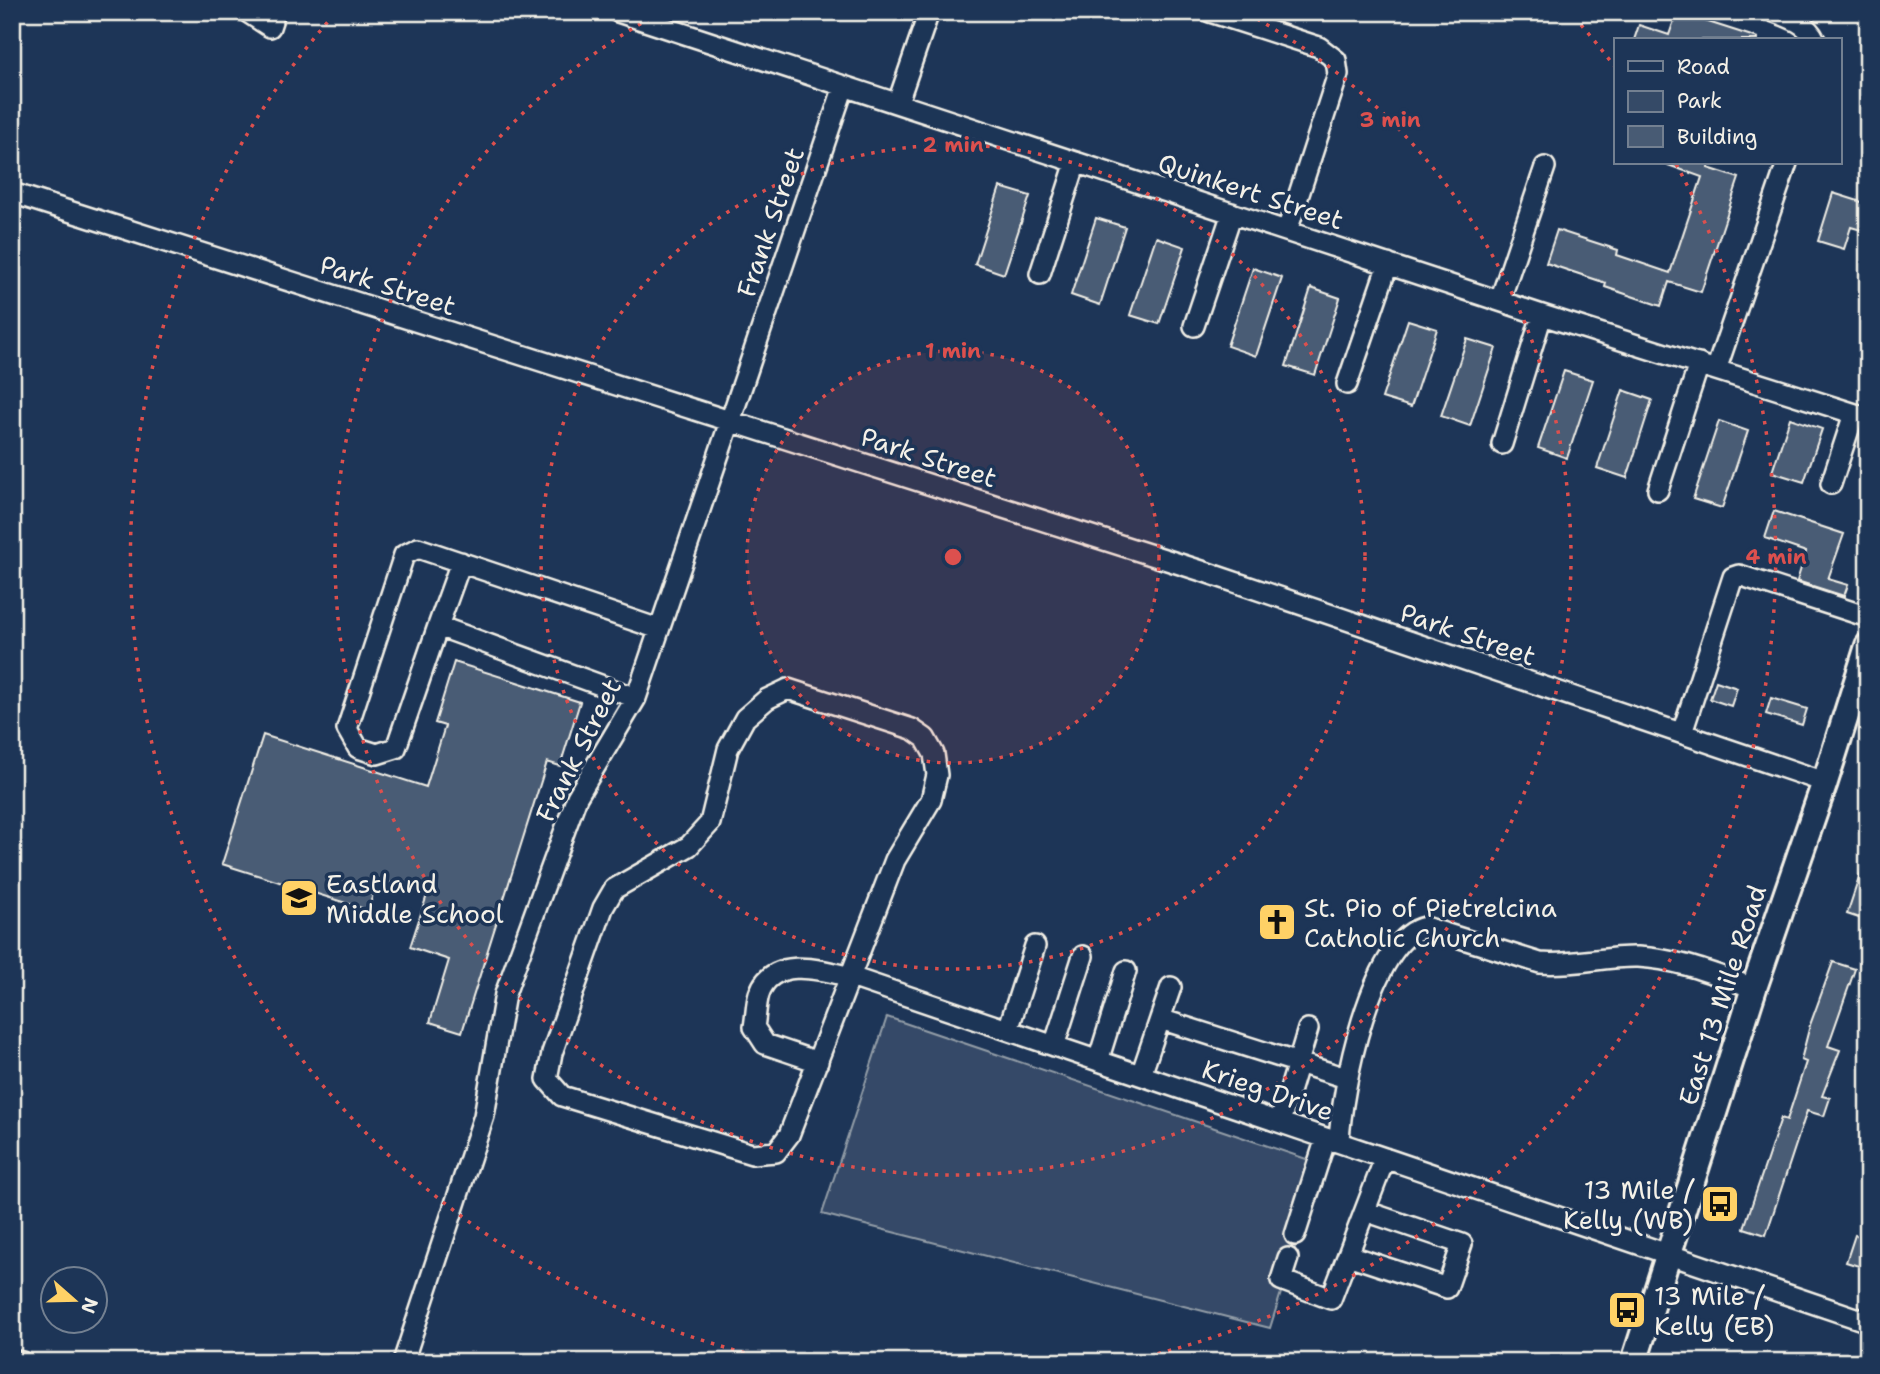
<svg xmlns="http://www.w3.org/2000/svg" width="1880" height="1374" viewBox="0 0 1880 1374" font-family="'Shantell Sans',sans-serif">
  <style>
    .green { fill: #354a67; stroke: #949ea8; stroke-width: 2 }
    .building { fill: #485b74; stroke: #f4f1e8; stroke-width: 2 }
    .lines { fill: none; stroke-linecap: round; stroke-linejoin: round }
    .minor-casing { stroke: #f4f1e8; stroke-width: 24 }
    .major-casing { stroke: #f4f1e8; stroke-width: 30 }
    .minor { stroke: #1d3557; stroke-width: 19 }
    .major { stroke: #1d3557; stroke-width: 24 }
    .ring { fill: none; stroke: #dc504e; stroke-width: 3.5; stroke-dasharray: 3.5 7 }
    .labels { text-anchor: middle; dominant-baseline: central; stroke-width: 7; stroke-linejoin: round; paint-order: stroke }
    .street-label { font-size: 26px; fill: #f4f1e8; stroke: #1d3557 }
    .poi-label { font-size: 26px; fill: #f4f1e8; stroke: #1d3557; text-anchor: start }
    .centre { fill: #dc504e; stroke: #1d3557; stroke-width: 3.5 }
    .ring-label { font-size: 21px; text-anchor: middle; font-weight: bold; fill: #dc504e; stroke: #1d3557; stroke-width: 7; stroke-linejoin: round; paint-order: stroke }
  </style>
  <rect width="100%" height="100%" fill="#1d3557"/>
  <filter id="ink" filterUnits="userSpaceOnUse"><feTurbulence type="fractalNoise" baseFrequency=".0143" numOctaves="2"/><feDisplacementMap in="SourceGraphic" scale="14" xChannelSelector="R" yChannelSelector="G"/><feConvolveMatrix kernelMatrix="1 2 1 2 8 2 1 2 1" color-interpolation-filters="sRGB"/></filter>
  <g filter="url(#ink)">
    <path class="green" d="M887 1017 1321 1164 1270 1328 822 1214Z"/>
    <path class="building" d="M1677 12 1758 38V40H1634L1639 25 1669 35Z
      M1668 163H1709L1708 168 1739 178 1701 292 1669 282 1661 306 1605 287 1606 283 1546 263 1557 230 1618 250 1617 255 1670 273 1702 177 1668 165Z
      M1000 187 1030 196 1004 274 975 264Z
      M1833 193 1868 204V232L1851 227 1844 249 1818 241Z
      M1096 218 1125 227 1100 305 1071 295Z
      M1156 237 1185 247 1159 324 1130 315Z
      M1253 268 1282 278 1256 356 1227 346Z
      M1311 288 1340 298 1315 375 1286 366Z
      M1408 320 1437 329 1411 407 1382 398Z
      M1467 339 1496 348 1470 426 1441 416Z
      M1564 371 1593 380 1567 458 1538 448Z
      M1623 390 1652 400 1627 478 1597 468Z
      M1790 418 1822 429 1804 482 1772 472Z
      M1719 421 1748 431 1722 508 1693 499Z
      M1774 511 1844 534 1828 579 1848 585 1844 596 1797 581 1806 552 1765 538Z
      M454 662 580 702 560 766 547 762 462 1032 430 1022 449 960 410 947 427 895 378 879 368 910 222 864 263 735 426 787 445 726 435 723Z
      M1716 681 1737 688 1731 706 1710 699Z
      M1771 698 1807 709 1802 725 1766 714Z
      M1865 860 1868 861V921L1847 914Z
      M1833 962 1855 969 1828 1046 1840 1050 1822 1096 1830 1098 1824 1116 1807 1111 1766 1235 1744 1228 1781 1118 1787 1120 1806 1062 1801 1060 1810 1025Z
      M1855 1235 1868 1239V1269L1846 1262Z"/>
    <g class="lines">
      <defs>
        <path id="minor" d="M247 12 270 27 275 12
          M618 12 1542 315 1868 418
          M1210 12 1319 47 1336 60 1338 74 1287 231
          M1774 12C1791 18 1808 24 1815 40
          M898 102 929 12
          M12 193 1205 572 1825 782
          M1040 274 1076 162
          M1500 300 1545 167
          M1194 326 1232 213
          M1716 370 1787 163
          M1347 384 1388 264
          M1502 444 1542 315
          M1831 484 1854 414
          M1658 490 1699 364
          M438 626 461 562
          M788 689 912 729 925 738 934 754 937 775 931 800 895 860 789 1135 776 1152 752 1154 562 1096 547 1079 552 1053 603 908 614 889 689 846 710 823 728 749 745 718 767 699Z
          M636 698 438 626 396 748 377 754 358 748 347 729 404 555 418 548 659 629
          M1682 733 1733 577 1739 575 1868 617
          M1160 1019 1171 987
          M1008 1030 1035 946
          M1054 1046 1083 956
          M1098 1061 1126 971
          M818 1062 765 1044 754 1027C756 1016 756 1004 759 994 772 955 822 970 851 977L1868 1322
          M1141 1075 1160 1019 1346 1078
          M1280 1122 1308 1029
          M1339 1142C1341 1093 1370 939 1425 927L1540 963C1573 966 1605 956 1638 957 1679 959 1716 975 1754 988
          M1295 1235 1326 1138
          M1348 1255 1447 1288 1462 1244 1365 1211
          M1288 1258 1281 1280 1331 1299 1385 1158
          M12 1360 22 1362
          M403 1362 484 1116 505 994 577 797 636 698 844 86
          M1866 1362 1868 1357"/>
        <path id="major" d="M1634 1362 1754 988 1825 782 1868 646"/>
      </defs>
      <use href="#minor" class="minor-casing"/>
      <use href="#major" class="major-casing"/>
      <use href="#minor" class="minor"/>
      <use href="#major" class="major"/>
    </g>
  </g>
  <circle cx="953" cy="557" r="206" fill="#dc504e" fill-opacity=".12"/>
  <g class="ring">
    <circle cx="953" cy="557" r="206"/>
    <circle cx="953" cy="557" r="412"/>
    <path d="M1248 14A618 618 0 1 1 658 14"/>
    <path d="M775 1360A823 823 0 0 1 332 17M1574 17A823 823 0 0 1 1615 67M1676 164A823 823 0 0 1 1131 1360"/>
  </g>
  <defs>
    <symbol id="school-square" viewBox="-11 -11 22 22"><rect x="-9" y="-9" width="18" height="18" rx="4" fill="#ffd166" stroke="#1d3557"/><path d="M0-5L7-2L0 1L-7-2ZM-4 1L0 2.5L4 1V4Q0 6-4 4Z" fill="#111"/></symbol>
    <symbol id="church-square" viewBox="-11 -11 22 22"><rect x="-9" y="-9" width="18" height="18" rx="4" fill="#ffd166" stroke="#1d3557"/><path d="M-1.2-6h2.4v3.5h3.3v2.4h-3.3V6h-2.4V-.1h-3.3v-2.4h3.3Z" fill="#111"/></symbol>
    <symbol id="bus-square" viewBox="-11 -11 22 22"><rect x="-9" y="-9" width="18" height="18" rx="4" fill="#ffd166" stroke="#1d3557"/><path d="M-5-6H5V4H4V6H2V4H-2V6H-4V4H-5ZM-3.5-4V0h7V-4ZM-3.5 1.2v1.5H-2V1.2ZM2 1.2v1.5H3.5V1.2Z" fill="#111"/></symbol>
  </defs>
  <g fill-rule="evenodd">
    <use href="#school-square" x="277" y="876" width="44" height="44"/>
    <use href="#church-square" x="1255" y="900" width="44" height="44"/>
    <use href="#bus-square" x="1698" y="1182" width="44" height="44"/>
    <use href="#bus-square" x="1605" y="1288" width="44" height="44"/>
  </g>
  <g class="labels">
    <g class="street-label">
      <text transform="translate(1251 191) rotate(18)">Quinkert Street</text>
      <text transform="translate(770 222) rotate(-71)">Frank Street</text>
      <text transform="translate(388 285) rotate(18)">Park Street</text>
      <text transform="translate(929 457) rotate(18)">Park Street</text>
      <text transform="translate(1468 634) rotate(19)">Park Street</text>
      <text transform="translate(578 750) rotate(-63)">Frank Street</text>
      <text transform="translate(1722 995) rotate(-72)">East 13 Mile Road</text>
      <text transform="translate(1268 1090) rotate(19)">Krieg Drive</text>
    </g>
    <g class="poi-label">
      <text x="326" y="883">Eastland<tspan x="326" dy="30">Middle School</tspan></text>
      <text x="1304" y="907">St. Pio of Pietrelcina<tspan x="1304" dy="30">Catholic Church</tspan></text>
      <text x="1693" y="1189" text-anchor="end">13 Mile /<tspan x="1693" dy="30">Kelly (WB)</tspan></text>
      <text x="1654" y="1295">13 Mile /<tspan x="1654" dy="30">Kelly (EB)</tspan></text>
    </g>
  </g>
  <circle cx="953" cy="557" r="10" class="centre"/>
  <g class="ring-label">
    <text x="1390" y="127">3 min</text>
    <text x="953" y="152">2 min</text>
    <text x="953" y="358">1 min</text>
    <text x="1776" y="564">4 min</text>
  </g>
  <rect width="1880" height="1374" fill="none" stroke="#1d3557" stroke-width="42"/>
  <rect x="21" y="21" width="1838" height="1332" fill="none" stroke="#f4f1e8" stroke-width="2.5" filter="url(#ink)"/>
  <rect x="1614" y="38" width="228" height="126" fill="#1d3557" stroke="#738091" stroke-width="2"/>
  <rect x="1628" y="61" width="35" height="10" fill="#1d3557" stroke="#738091" stroke-width="2"/>
  <text x="1677" y="74" font-size="21" fill="#f4f1e8">Road</text>
  <rect x="1628" y="91" width="35" height="21" fill="#354a67" stroke="#738091" stroke-width="2"/>
  <text x="1677" y="108" font-size="21" fill="#f4f1e8">Park</text>
  <rect x="1628" y="126" width="35" height="21" fill="#485b74" stroke="#738091" stroke-width="2"/>
  <text x="1677" y="144" font-size="21" fill="#f4f1e8">Building</text>
  <g transform="translate(74 1300) rotate(110)"><circle r="33" fill="#1d3557" stroke="#738091" stroke-width="2"/>
  <path d="M0-5L12 26L0 18L-12 26Z" fill="#ffd166"/>
  <text y="-10" font-size="19" font-weight="bold" text-anchor="middle" fill="#f4f1e8">N</text>
  </g>
</svg>
